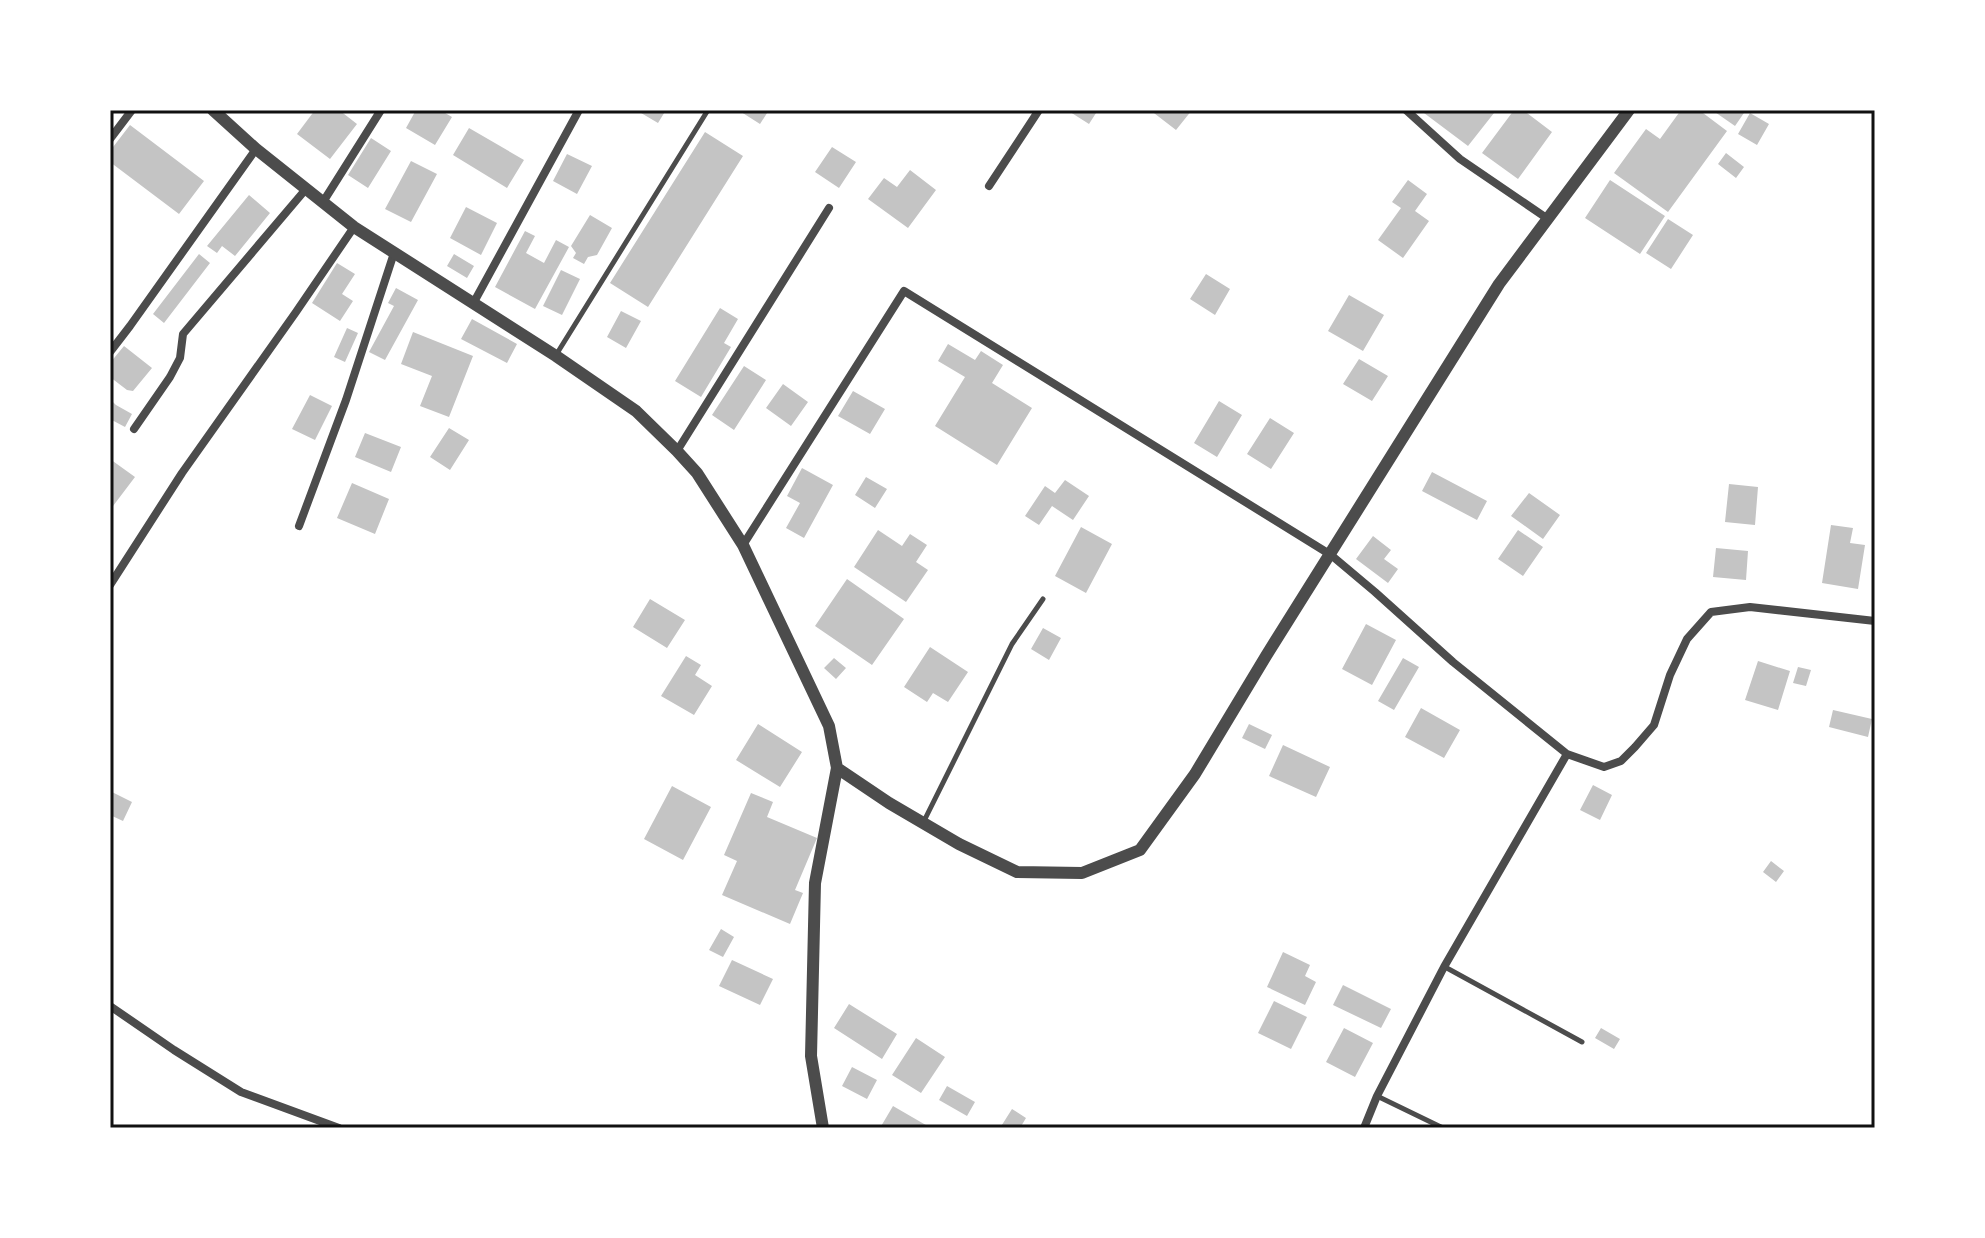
<svg xmlns="http://www.w3.org/2000/svg" width="1985" height="1238" viewBox="0 0 1985 1238" font-family="Helvetica,sans-serif">
  <style>
    .building { fill: #c4c4c4 }
    .lines { fill: none; stroke-linecap: round; stroke-linejoin: round }
    .service { stroke: #4c4c4c; stroke-width: 5 }
    .minor { stroke: #4c4c4c; stroke-width: 8 }
    .tertiary { stroke: #4c4c4c; stroke-width: 12 }
    .neatline { fill: none; stroke: #111; stroke-width: 3 }
  </style>
  <rect width="100%" height="100%" fill="#fff"/>
  <path class="building" d="M315 110H339L357 124 330 159 297 134Z
    M416 110H440L452 117 435 145 406 128Z
    M636 110H666L658 123Z
    M738 110H769L760 124Z
    M1067 110H1098L1089 124Z
    M1150 110H1192L1176 130Z
    M1427 110H1490L1494 113 1468 146 1424 113Z
    M1514 110H1523L1552 132 1518 179 1482 153Z
    M1681 110H1699L1727 131 1668 212 1614 173 1646 129 1660 139Z
    M1712 110H1746L1735 126Z
    M1750 113 1769 124 1757 145 1738 134Z
    M130 125 204 181 179 214 110 162V151Z
    M469 128 524 160 507 188 453 155Z
    M705 132 743 156 648 307 610 283Z
    M371 138 391 151 368 188 348 175Z
    M832 147 856 162 839 188 815 172Z
    M1726 153 1744 167 1736 178 1718 164Z
    M567 154 592 166 577 194 553 181Z
    M411 161 437 174 411 222 385 209Z
    M910 170 936 190 908 228 868 199 884 178 897 187Z
    M1408 180 1427 194 1415 211 1429 221 1403 258 1378 240 1401 208 1392 202Z
    M1610 180 1665 216 1640 254 1585 218Z
    M249 195 270 213 235 256 222 246 217 253 207 246Z
    M466 207 497 223 481 255 450 238Z
    M590 215 612 228 597 255 588 257 584 264 573 258 576 253 571 246Z
    M1668 219 1693 235 1671 269 1646 253Z
    M525 231 535 236 526 253 544 263 556 240 569 247 535 309 495 287Z
    M199 254 210 263 164 323 153 314Z
    M454 254 474 266 467 278 447 266Z
    M337 263 355 274 342 294 353 301 340 321 312 303Z
    M561 270 580 279 562 315 543 306Z
    M1206 274 1230 289 1215 315 1190 299Z
    M396 288 418 300 385 360 369 352 394 306 388 303Z
    M1349 295 1384 315 1363 351 1328 331Z
    M720 308 738 319 724 343 731 347 701 397 675 381Z
    M621 311 641 321 626 348 607 337Z
    M472 319 517 344 507 363 461 339Z
    M347 328 358 333 345 362 334 357Z
    M413 332 473 356 449 417 420 406 432 376 401 364Z
    M948 344 975 360 981 351 1003 365 992 383 1032 408 997 465 935 426 965 377 938 361Z
    M124 346 152 368 133 391 127 390 110 377V363Z
    M1359 359 1388 376 1372 401 1343 384Z
    M744 366 766 380 734 430 712 415Z
    M783 384 808 402 791 426 766 408Z
    M853 391 885 409 870 434 838 416Z
    M310 395 332 406 315 440 292 429Z
    M110 399 116 405 132 414 125 427 110 419Z
    M1219 401 1242 415 1217 457 1194 443Z
    M1270 418 1294 433 1271 469 1247 454Z
    M449 428 469 440 450 470 430 457Z
    M365 433 401 447 391 472 355 457Z
    M110 459 135 477 110 510Z
    M802 468 833 485 804 538 786 528 800 503 787 496Z
    M1432 472 1487 501 1477 520 1422 491Z
    M866 477 887 489 875 508 855 495Z
    M1065 480 1089 496 1073 520 1052 506 1039 525 1025 516 1045 486 1055 493Z
    M352 483 389 499 375 534 337 518Z
    M1729 484 1758 487 1755 525 1725 522Z
    M1529 493 1560 515 1543 539 1511 516Z
    M1831 525 1853 528 1850 543 1865 545 1858 589 1822 583Z
    M1081 527 1112 544 1086 593 1055 576Z
    M878 530 902 546 910 534 927 545 916 562 928 570 906 602 854 567Z
    M1518 530 1543 547 1523 576 1498 559Z
    M1373 536 1391 550 1384 559 1398 569 1388 583 1356 559Z
    M1716 548 1748 551 1746 580 1713 577Z
    M847 579 904 619 872 665 815 626Z
    M650 599 685 620 667 648 633 627Z
    M1366 624 1396 640 1372 685 1342 669Z
    M1043 628 1061 638 1049 660 1031 649Z
    M930 647 968 672 948 702 933 693 927 702 904 687Z
    M686 656 701 665 695 675 712 686 694 715 661 696Z
    M834 658 846 668 836 679 824 668Z
    M1403 658 1419 667 1394 710 1378 701Z
    M1758 661 1790 671 1778 710 1745 700Z
    M1798 667 1811 670 1806 686 1793 683Z
    M1421 708 1460 730 1444 758 1405 737Z
    M1833 710 1872 719 1868 737 1829 727Z
    M758 724 802 752 780 787 736 760Z
    M1249 724 1272 735 1265 749 1242 738Z
    M1283 745 1330 767 1316 797 1269 776Z
    M1593 785 1612 795 1600 820 1580 810Z
    M672 786 711 807 683 860 644 839Z
    M110 791 132 802 123 821 110 815Z
    M751 793 773 802 767 817 817 838 795 890 803 893 790 924 722 895 737 861 724 855Z
    M1771 861 1784 871 1776 882 1763 872Z
    M721 929 734 937 723 957 709 950Z
    M1283 952 1310 965 1305 976 1316 982 1305 1005 1267 987Z
    M732 960 773 979 760 1005 719 986Z
    M1343 985 1391 1009 1381 1028 1333 1005Z
    M1274 1001 1307 1017 1291 1049 1258 1033Z
    M849 1004 897 1034 882 1059 834 1028Z
    M1344 1028 1373 1043 1355 1077 1326 1062Z
    M1601 1028 1620 1039 1614 1049 1595 1038Z
    M916 1038 945 1057 921 1093 892 1075Z
    M852 1067 877 1080 867 1099 842 1086Z
    M947 1086 975 1102 967 1116 939 1100Z
    M893 1106 931 1128H880Z
    M1012 1109 1026 1118 1020 1128H1000Z"/>
  <g class="lines">
    <path class="service" d="M556 355 708 110
      M923 823 1012 644 1043 599
      M1445 967 1582 1042
      M1377 1096 1443 1128"/>
    <path class="minor" d="M1406 110 1460 159 1548 219
      M110 139 132 110
      M989 186 1039 110
      M323 202 381 110
      M474 302 579 110
      M110 352 130 326 256 149
      M134 429 170 377 180 358 183 334 306 189
      M677 451 829 208
      M299 526 346 400 394 253
      M743 545 904 291 1331 555 1375 592 1453 662 1567 754 1604 767 1621 761 1635 747 1654 725 1670 675 1687 639 1711 612 1750 607 1875 621
      M110 585 182 473 296 312 354 227
      M110 1006 174 1050 241 1092 339 1128
      M1364 1128 1377 1096 1444 967 1567 754"/>
    <path class="tertiary" d="M213 110 256 149 354 227 556 356 636 411 677 451 697 473 743 545 829 726 837 768 889 803 959 844 1017 872 1082 873 1140 850 1195 774 1266 656 1499 284 1629 110
      M823 1128 811 1056 815 883 837 768"/>
  </g>
  <rect width="1985" height="1238" fill="none" stroke="#ffffff" stroke-width="224"/>
  <rect x="112" y="112" width="1761" height="1014" class="neatline"/>
</svg>
